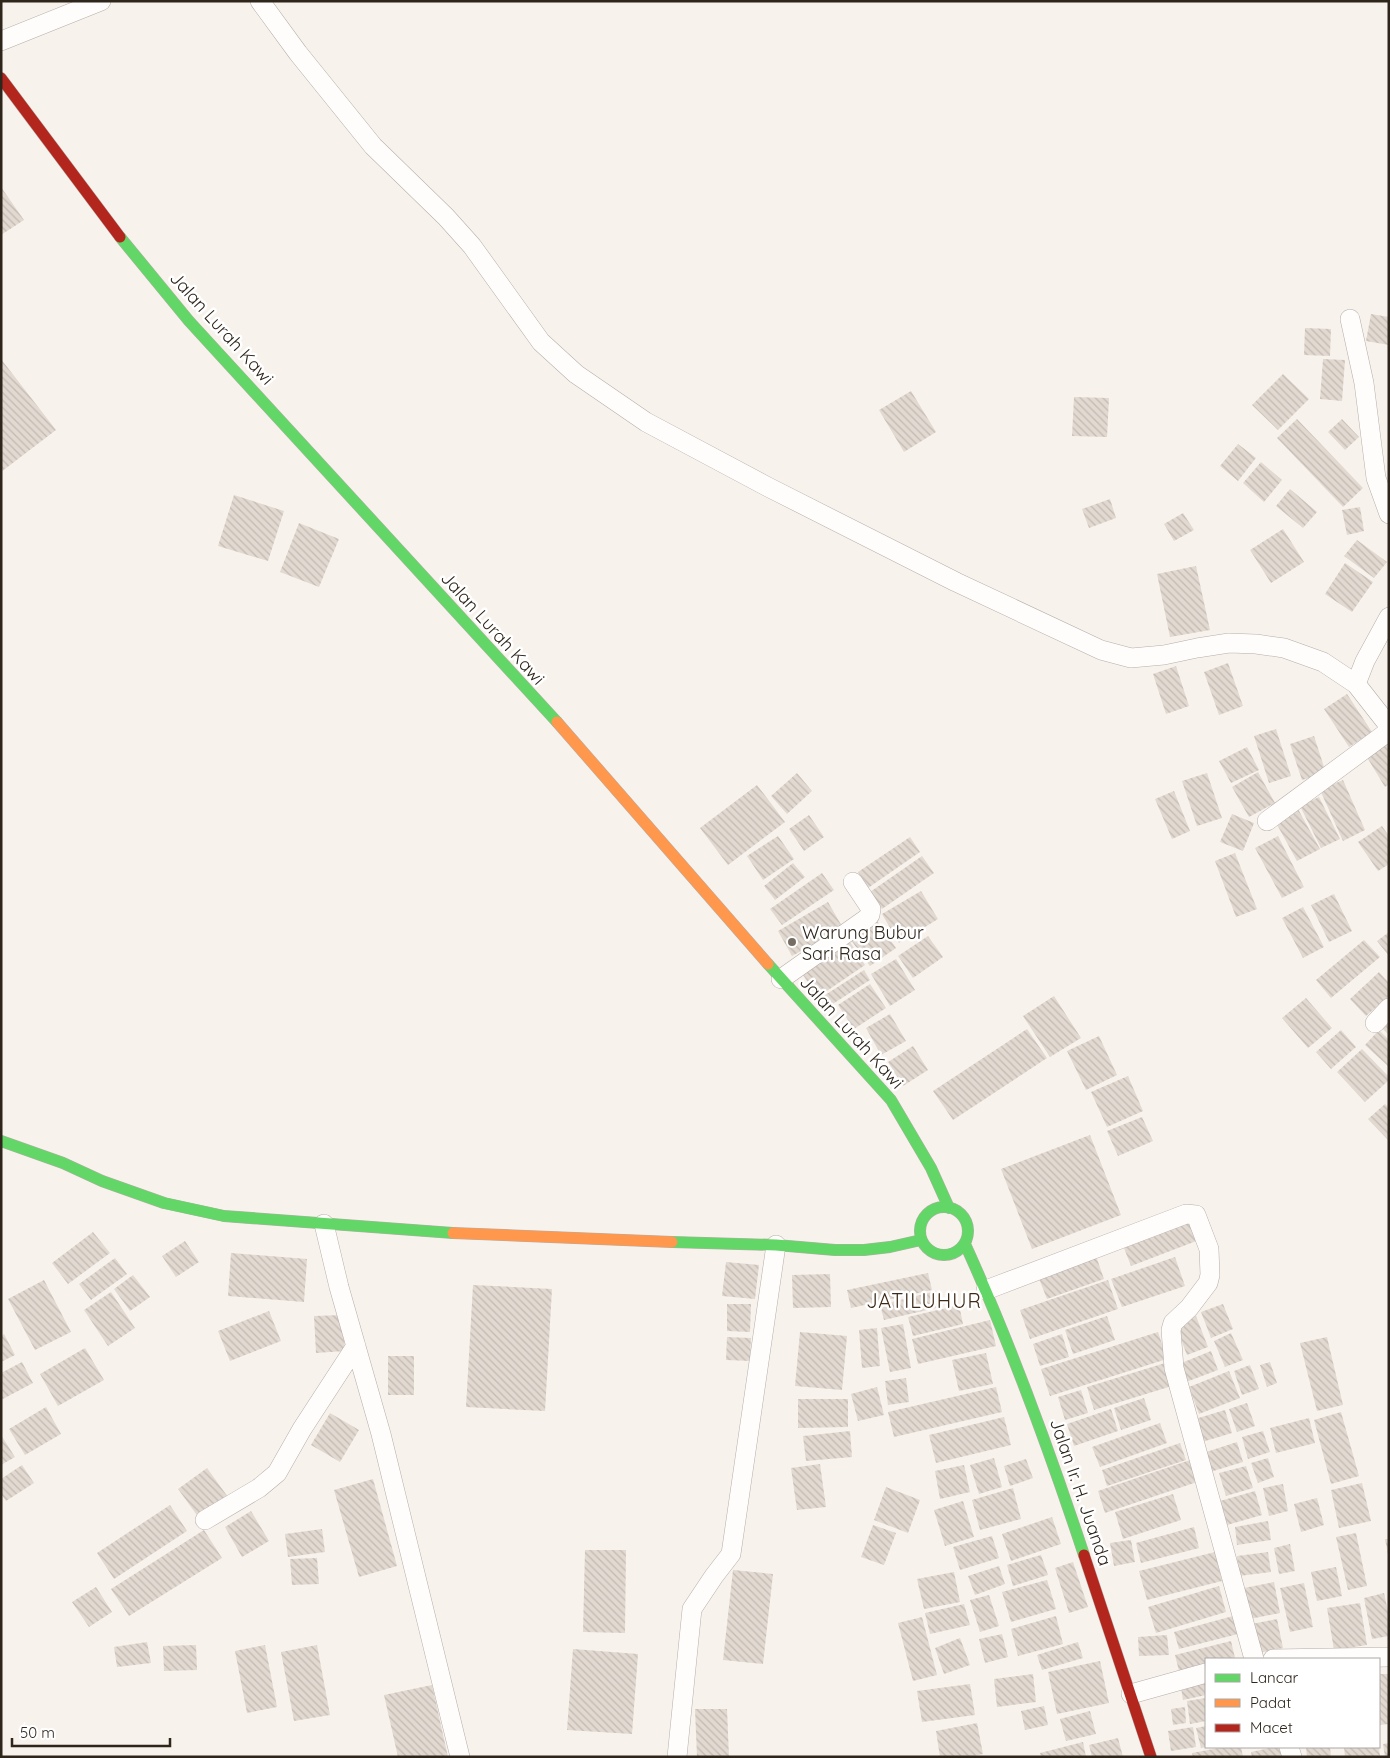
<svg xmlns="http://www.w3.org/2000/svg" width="1390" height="1758" viewBox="0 0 1390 1758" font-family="Quicksand,sans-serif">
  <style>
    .building { fill: url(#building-back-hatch) }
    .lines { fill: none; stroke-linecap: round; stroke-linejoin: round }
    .street-casing { stroke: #b5aea8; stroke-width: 20 }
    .fast-casing { stroke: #b5aea8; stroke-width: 12 }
    .slow-casing { stroke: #b5aea8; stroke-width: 12 }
    .jam-casing { stroke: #b5aea8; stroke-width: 12 }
    .street { stroke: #fefdfc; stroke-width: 19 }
    .fast { stroke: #63d668; stroke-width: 11 }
    .slow { stroke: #ff974d; stroke-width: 11 }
    .jam { stroke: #b3261e; stroke-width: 11 }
    .poi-dot { fill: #756d64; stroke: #fff; stroke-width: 2 }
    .labels { text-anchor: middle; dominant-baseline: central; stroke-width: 5; stroke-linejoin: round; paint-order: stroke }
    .street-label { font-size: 18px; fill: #2e251b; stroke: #fff }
    .poi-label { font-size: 18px; fill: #2e251b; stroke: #fff; text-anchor: start }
    .quarter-label { font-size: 20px; letter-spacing: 1px; fill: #3e2a15; stroke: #fff }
  </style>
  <defs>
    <pattern id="building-back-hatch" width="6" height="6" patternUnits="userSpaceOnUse" patternTransform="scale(1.25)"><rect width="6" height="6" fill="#e2d9d1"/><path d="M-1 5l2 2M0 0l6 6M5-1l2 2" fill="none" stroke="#c2bab3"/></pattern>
  </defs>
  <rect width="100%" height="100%" fill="#f8f2ed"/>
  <path class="building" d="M1 187 24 220 1 235Z
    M1371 314 1389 317V345L1366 341Z
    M1305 328 1331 329 1330 356 1304 355Z
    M1 359 56 430 1 472Z
    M1323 359 1345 360 1342 401 1320 399Z
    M1283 374 1309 399 1278 430 1252 405Z
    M911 391 936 432 904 452 879 410Z
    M1074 397 1109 398 1107 437 1072 436Z
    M1297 419 1363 488 1343 507 1277 438Z
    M1342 419 1359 437 1345 450 1328 432Z
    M1238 444 1256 458 1238 481 1220 466Z
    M1261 462 1282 480 1264 502 1243 483Z
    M1290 489 1317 512 1303 528 1276 506Z
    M234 495 284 511 268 561 218 546Z
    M1110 499 1116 518 1089 528 1082 509Z
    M1360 507 1364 531 1347 535 1342 510Z
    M1183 513 1194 530 1174 541 1164 524Z
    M299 523 339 539 319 587 280 572Z
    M1283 529 1304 562 1271 583 1250 550Z
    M1357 540 1387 562 1374 578 1344 556Z
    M1345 563 1373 582 1352 612 1325 594Z
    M1196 566 1210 630 1170 637 1157 574Z
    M1228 663 1243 706 1219 715 1204 672Z
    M1176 666 1189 706 1166 714 1153 674Z
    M1347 694 1372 732 1349 747 1324 709Z
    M1276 729 1291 776 1269 783 1254 736Z
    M1314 736 1326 773 1302 780 1290 744Z
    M1389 742V784L1385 787 1365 754Z
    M1247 747 1259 770 1231 783 1219 761Z
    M1258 772 1275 803 1249 817 1232 787Z
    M797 773 812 791 787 814 771 796Z
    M1207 773 1222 818 1197 826 1182 781Z
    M1343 780 1365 830 1343 841 1320 790Z
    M757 785 785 822 728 865 700 828Z
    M1174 791 1190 831 1172 839 1155 799Z
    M1319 797 1340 839 1321 848 1300 806Z
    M1298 809 1320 849 1297 861 1275 821Z
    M1232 814 1254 823 1243 851 1220 842Z
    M809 815 824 837 804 851 789 829Z
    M1382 826 1389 836V864L1378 871 1358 842Z
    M778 836 794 859 763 880 747 856Z
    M1278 836 1304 887 1282 898 1255 848Z
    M910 837 920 852 868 888 858 872Z
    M1235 853 1257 909 1236 917 1215 861Z
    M922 856 934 873 882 909 870 892Z
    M793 863 805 877 775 900 764 886Z
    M822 873 834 890 782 925 770 909Z
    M921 891 938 919 899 943 882 914Z
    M1334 894 1352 931 1329 942 1311 905Z
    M828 902 843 928 792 956 778 931Z
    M1303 907 1324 947 1303 958 1282 918Z
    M877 921 896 948 870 966 851 940Z
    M1389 932V956L1377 941Z
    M928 936 943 957 913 978 898 956Z
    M1364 940 1380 957 1331 998 1316 980Z
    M850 942 865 965 818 997 803 975Z
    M896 959 915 990 890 1006 871 974Z
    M864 970 870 980 828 1007 822 997Z
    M1379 972 1389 983V996L1366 1016 1350 999Z
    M870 984 886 1008 854 1029 838 1005Z
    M1054 996 1081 1038 1050 1057 1023 1016Z
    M1306 998 1332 1028 1308 1048 1282 1018Z
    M890 1014 906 1041 881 1055 866 1028Z
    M1389 1018V1035L1381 1027Z
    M1027 1029 1047 1058 953 1120 933 1091Z
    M1341 1030 1356 1047 1331 1069 1316 1052Z
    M1379 1030 1389 1040V1067L1365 1045Z
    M1099 1036 1117 1075 1086 1090 1067 1051Z
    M913 1046 928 1070 903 1086 888 1062Z
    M1362 1049 1389 1077V1080L1365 1102 1337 1072Z
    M1128 1076 1143 1111 1107 1127 1091 1092Z
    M1385 1104 1389 1108V1141L1368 1119Z
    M1142 1117 1153 1141 1118 1156 1107 1131Z
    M1090 1135 1121 1215 1032 1249 1001 1169Z
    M1189 1217 1199 1240 1131 1266 1122 1243Z
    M93 1232 110 1253 68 1284 52 1263Z
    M185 1241 199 1262 176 1277 162 1256Z
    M231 1253 307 1259 304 1302 228 1296Z
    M1096 1256 1104 1279 1047 1299 1038 1276Z
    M1175 1257 1185 1286 1122 1307 1111 1279Z
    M115 1258 127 1274 91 1300 79 1284Z
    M726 1262 759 1265 755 1299 722 1296Z
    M928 1273 932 1290 851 1308 847 1290Z
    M830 1274 831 1307 793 1308 792 1275Z
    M133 1275 150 1297 130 1311 114 1289Z
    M44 1280 71 1332 35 1350 8 1299Z
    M1108 1280 1118 1309 1030 1339 1020 1310Z
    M473 1285 552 1289 545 1411 466 1407Z
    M936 1291 940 1307 884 1320 880 1305Z
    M111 1292 135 1328 108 1346 84 1310Z
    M727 1304H751L750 1332 727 1331Z
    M1223 1304 1233 1329 1211 1338 1201 1312Z
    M959 1305 963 1324 913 1336 908 1317Z
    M269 1311 281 1341 230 1361 218 1331Z
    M342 1315 345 1351 316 1353 314 1316Z
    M1107 1316 1115 1340 1073 1354 1065 1330Z
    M1196 1316 1208 1347 1187 1355 1175 1324Z
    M990 1320 996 1346 918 1364 912 1339Z
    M903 1324 911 1368 890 1372 881 1328Z
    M877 1328 880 1366 862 1368 859 1330Z
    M800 1332 847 1336 842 1390 795 1386Z
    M1158 1332 1167 1359 1050 1396 1041 1369Z
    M1231 1333 1243 1360 1225 1367 1214 1341Z
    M4 1334 15 1355 1 1362V1336Z
    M1062 1334 1069 1357 1040 1366 1033 1344Z
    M727 1337 751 1338 750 1361 726 1360Z
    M1327 1337 1343 1405 1317 1411 1300 1343Z
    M85 1348 104 1380 58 1406 40 1374Z
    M1211 1351 1218 1370 1186 1382 1179 1364Z
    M986 1353 993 1384 959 1391 952 1360Z
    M388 1356H414V1395H388Z
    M22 1362 33 1383 1 1400V1373Z
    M1270 1362 1277 1383 1267 1387 1260 1365Z
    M1165 1363 1172 1386 1094 1410 1087 1387Z
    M1250 1365 1259 1389 1242 1395 1234 1371Z
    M1229 1371 1240 1398 1199 1414 1189 1387Z
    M906 1378 909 1402 888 1405 885 1381Z
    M877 1387 884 1415 858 1421 851 1394Z
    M996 1387 1002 1412 894 1437 888 1412Z
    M1081 1390 1088 1413 1065 1420 1058 1397Z
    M1144 1398 1151 1420 1121 1430 1114 1408Z
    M798 1399H848V1427L798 1428Z
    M1247 1403 1255 1426 1237 1432 1229 1409Z
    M46 1407 61 1434 25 1455 9 1429Z
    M1111 1409 1118 1431 1074 1446 1067 1424Z
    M1225 1410 1232 1433 1202 1442 1195 1419Z
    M1341 1412 1359 1476 1331 1484 1314 1420Z
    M330 1413 359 1430 340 1462 311 1445Z
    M1004 1417 1011 1445 936 1463 929 1435Z
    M1309 1418 1315 1443 1276 1453 1270 1428Z
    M1160 1423 1167 1443 1100 1467 1092 1447Z
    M850 1431 852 1457 806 1461 803 1436Z
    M1263 1431 1270 1452 1248 1459 1242 1437Z
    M1 1435 15 1457 1 1465Z
    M1237 1442 1243 1462 1210 1472 1203 1453Z
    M1180 1443 1186 1460 1107 1486 1102 1470Z
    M994 1458 1002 1487 979 1494 970 1465Z
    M1268 1458 1274 1477 1258 1483 1251 1463Z
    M1026 1459 1033 1478 1010 1486 1004 1466Z
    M1190 1460 1197 1482 1105 1513 1098 1491Z
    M820 1464 826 1507 797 1510 791 1468Z
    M22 1465 34 1483 6 1501 1 1494V1479Z
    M964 1465 970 1492 940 1499 935 1471Z
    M1246 1466 1253 1488 1226 1496 1219 1473Z
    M207 1468 228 1497 199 1518 178 1489Z
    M373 1479 397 1566 359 1577 334 1490Z
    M1362 1483 1371 1521 1339 1528 1331 1490Z
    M1283 1484 1288 1511 1269 1516 1263 1488Z
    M886 1487 920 1500 908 1533 874 1520Z
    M1013 1488 1021 1519 980 1530 972 1500Z
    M1255 1491 1262 1515 1227 1525 1220 1501Z
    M1173 1494 1181 1520 1123 1539 1115 1512Z
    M1317 1498 1324 1525 1301 1532 1294 1504Z
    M963 1501 974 1537 945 1546 934 1510Z
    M170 1505 187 1531 114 1579 97 1553Z
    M251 1511 269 1541 242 1557 225 1527Z
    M1052 1517 1061 1544 1011 1561 1002 1534Z
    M1268 1521 1271 1540 1237 1545 1235 1527Z
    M873 1525 896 1533 884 1565 861 1557Z
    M1194 1527 1199 1548 1141 1563 1136 1543Z
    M322 1529 325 1552 288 1557 285 1534Z
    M204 1530 222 1558 129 1616 111 1589Z
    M1356 1533 1367 1586 1348 1590 1336 1537Z
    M992 1536 999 1558 960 1570 953 1547Z
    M1385 1539H1389V1554H1388Z
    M1131 1540 1135 1562 1114 1566 1110 1543Z
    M1290 1544 1295 1571 1279 1574 1274 1548Z
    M585 1550H626L625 1633 583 1632Z
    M1215 1552 1222 1581 1147 1600 1139 1571Z
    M1268 1552 1271 1572 1239 1576 1237 1556Z
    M1041 1555 1048 1575 1013 1586 1007 1565Z
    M317 1558 319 1584 292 1585 290 1559Z
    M1073 1562 1088 1607 1069 1613 1055 1568Z
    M999 1566 1005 1584 975 1595 968 1576Z
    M1336 1567 1342 1596 1317 1601 1311 1572Z
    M733 1570 773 1574 763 1664 723 1660Z
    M954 1572 960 1602 924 1609 917 1579Z
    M1047 1580 1056 1609 1011 1622 1002 1592Z
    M1274 1582 1280 1613 1250 1619 1244 1588Z
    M1304 1583 1313 1627 1290 1632 1280 1588Z
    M1219 1586 1226 1612 1156 1633 1148 1607Z
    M96 1587 112 1612 89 1627 72 1602Z
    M1384 1593 1389 1616V1636L1372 1639 1364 1598Z
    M989 1595 999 1626 980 1632 970 1600Z
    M1360 1603 1367 1645 1334 1650 1327 1608Z
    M964 1604 970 1625 930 1634 925 1613Z
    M1056 1616 1063 1644 1018 1656 1011 1629Z
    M1233 1616 1238 1634 1179 1649 1174 1632Z
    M922 1617 937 1675 913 1681 898 1623Z
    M1277 1619 1283 1648 1258 1653 1252 1624Z
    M1002 1634 1008 1657 985 1663 979 1639Z
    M1167 1635 1169 1655 1139 1656 1138 1637Z
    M960 1638 970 1665 944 1674 935 1648Z
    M1231 1641 1235 1658 1206 1659V1665L1179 1671 1175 1655Z
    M147 1642 151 1663 117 1667 114 1647Z
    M1078 1642 1083 1658 1042 1670 1037 1655Z
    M196 1645 197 1670 164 1671 163 1646Z
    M265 1645 277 1707 247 1713 235 1651Z
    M317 1645 330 1715 294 1721 281 1652Z
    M573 1649 638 1654 632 1734 567 1730Z
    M1100 1661 1109 1703 1057 1714 1048 1672Z
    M1033 1674 1036 1702 997 1707 994 1679Z
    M1379 1674H1389V1724L1380 1725Z
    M1206 1676V1695L1183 1700 1180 1681Z
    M970 1684 975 1715 922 1722 917 1691Z
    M432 1685 448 1757H398L384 1695Z
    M1206 1698V1721L1190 1724 1187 1701Z
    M1044 1706 1048 1725 1025 1730 1021 1711Z
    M1185 1707 1186 1723 1173 1725 1171 1709Z
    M695 1709H727L729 1757H697Z
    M1090 1711 1096 1734 1066 1741 1060 1719Z
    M977 1723 983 1754 968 1757H940L936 1731Z
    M1206 1726V1747L1201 1748 1196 1728Z
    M1193 1727 1196 1747 1171 1751 1168 1731Z
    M1118 1738 1123 1757H1092L1089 1745Z
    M1083 1742 1086 1757H1041L1040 1753Z
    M1389 1743V1757H1385L1383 1744Z
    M1224 1747H1241L1243 1757H1193L1192 1753Z
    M1274 1747H1285L1288 1757H1252L1251 1752Z
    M1306 1747H1330L1331 1757H1307Z
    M1344 1747H1379L1380 1757H1345Z"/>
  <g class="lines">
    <defs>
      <path id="street" d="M260 1 298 53 373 146 446 217 472 246 541 342 576 374 646 422 768 487 956 582 1101 650 1131 658 1164 655 1197 648 1229 643 1256 644 1284 648 1323 662 1356 684 1389 726
        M1 41 101 1
        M1350 319 1364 383 1376 478 1389 514
        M1356 684 1365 661 1389 617
        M1267 821 1389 731
        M781 979 866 919 870 915 871 909 853 882
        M1375 1023 1389 1008
        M324 1224 339 1287 381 1434 460 1757
        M986 1290 1186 1214 1196 1215 1209 1249 1210 1275 1208 1283 1189 1308 1173 1323 1171 1330 1174 1368 1254 1659
        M205 1520 259 1488 277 1473 302 1429 356 1346
        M1273 1659 1389 1657
        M1131 1694 1206 1673
        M1289 1747 1292 1757
        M677 1757 692 1609 714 1576 731 1554 776 1245"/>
      <path id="fast" d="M120 237 189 321 557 722
        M768 964 891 1100 931 1168 949 1208
        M1 1141 63 1163 102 1181 164 1203 224 1216 453 1233
        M920 1231a24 24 0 1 1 48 0a24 24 0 1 1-48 0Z
        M672 1242 776 1245 835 1250H864L890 1247 921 1240
        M965 1244C1011 1345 1049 1449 1084 1555"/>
      <path id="slow" d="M557 722 768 964
        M453 1233 672 1242"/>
      <path id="jam" d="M1 78 120 237
        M1084 1555 1151 1757"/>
    </defs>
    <use href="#street" class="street-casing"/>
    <use href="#fast" class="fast-casing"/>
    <use href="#slow" class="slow-casing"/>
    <use href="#jam" class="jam-casing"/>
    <use href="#street" class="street"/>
    <use href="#fast" class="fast"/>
    <use href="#slow" class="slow"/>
    <use href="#jam" class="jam"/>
  </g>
  <circle class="poi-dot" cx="792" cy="942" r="5"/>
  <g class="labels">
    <g class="street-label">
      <text transform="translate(222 328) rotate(48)">Jalan Lurah Kawi</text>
      <text transform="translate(493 628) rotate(48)">Jalan Lurah Kawi</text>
      <text transform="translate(852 1032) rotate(48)">Jalan Lurah Kawi</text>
      <text transform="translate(1081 1492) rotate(71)">Jalan Ir. H. Juanda</text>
    </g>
    <g class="poi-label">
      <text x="802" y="932">Warung Bubur<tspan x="802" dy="21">Sari Rasa</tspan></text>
    </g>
    <g class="quarter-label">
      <text x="924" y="1300">JATILUHUR</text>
    </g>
  </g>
  <rect width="1390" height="1758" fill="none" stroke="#2e251b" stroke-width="5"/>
  <rect x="1205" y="1658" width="175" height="90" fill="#ffffff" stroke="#aba8a4"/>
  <rect x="1215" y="1674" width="25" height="8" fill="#63d668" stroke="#aba8a4"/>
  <text x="1250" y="1683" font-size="15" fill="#2e251b">Lancar</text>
  <rect x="1215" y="1699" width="25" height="8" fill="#ff974d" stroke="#aba8a4"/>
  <text x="1250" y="1708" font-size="15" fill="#2e251b">Padat</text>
  <rect x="1215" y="1724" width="25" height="8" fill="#b3261e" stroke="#aba8a4"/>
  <text x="1250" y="1733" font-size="15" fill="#2e251b">Macet</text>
  <path d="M12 1738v8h158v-8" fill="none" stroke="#2e251b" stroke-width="2.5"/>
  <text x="20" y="1738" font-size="15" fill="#2e251b" stroke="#ffffff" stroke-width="4" paint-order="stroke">50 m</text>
</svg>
